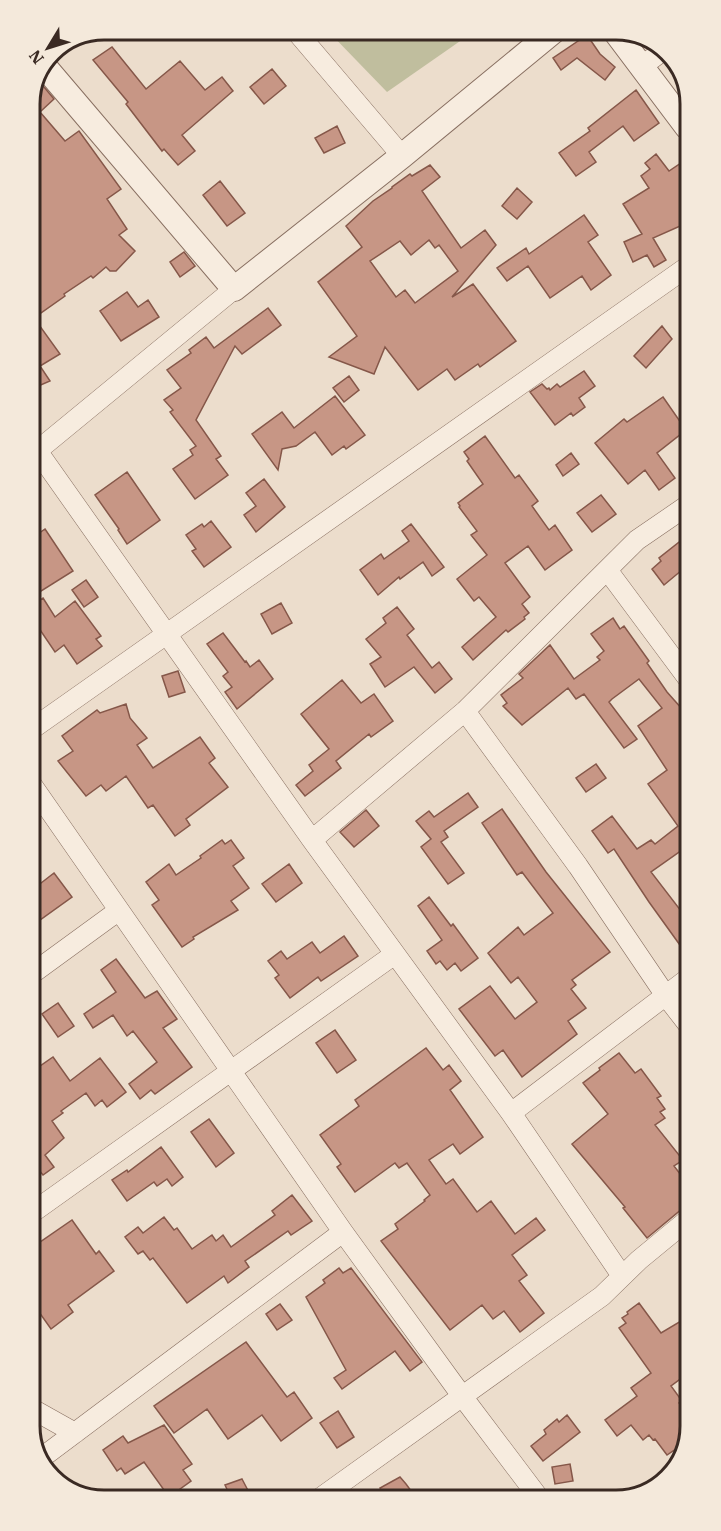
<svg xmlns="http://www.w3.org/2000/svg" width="721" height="1531" viewBox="0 0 721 1531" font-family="'IBM Plex Serif',serif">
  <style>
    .cemetery { fill: #c0be9e }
    .building { fill: #c79685; stroke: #855749; stroke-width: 1.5; fill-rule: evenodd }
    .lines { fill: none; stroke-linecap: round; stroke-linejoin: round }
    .minor-casing { stroke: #886f61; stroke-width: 21 }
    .tertiary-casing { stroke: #886f61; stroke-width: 26 }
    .minor { stroke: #f7ecdf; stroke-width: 20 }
    .tertiary { stroke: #f7ecdf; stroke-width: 24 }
    .rim { fill: none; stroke: #3a2a23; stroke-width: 3 }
  </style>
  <rect width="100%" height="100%" fill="#ecddcc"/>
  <path class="cemetery" d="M327 30H476L387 92Z"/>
  <path class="building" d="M587 35 600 54 615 67 605 80 577 58 561 70 553 58Z
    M112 47 146 89 180 61 205 90 222 77 233 91 182 135 195 151 178 165 164 149 162 151 126 104 128 102 93 60Z
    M272 69 286 86 264 104 250 87Z
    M39 81 54 99 40 112 65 141 79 131 121 189 107 199 127 229 119 235 135 251 116 271H110L106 267 93 278 91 276 64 294 65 296 34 318 60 354 40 366 50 381 36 387 31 379 30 100Z
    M636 90 659 123 634 141 623 126 589 152 596 162 576 176 559 153 590 131 588 128Z
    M337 126 345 143 324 153 315 138Z
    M656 154 669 171 687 159V223L653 238 666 260 654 267 647 255 633 262 624 242 642 234 623 204 649 188 641 176 650 169 645 163Z
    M430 165 440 177 422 191 461 248 485 230 496 245 452 297 473 284 516 341 480 367 478 364 455 380 447 369 418 390 385 347 374 374 329 357 357 336 318 282 362 247 346 226 373 201 392 188V187L410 174 412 176ZM429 240 435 248 439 245 458 271 415 303 405 290 396 297 370 261 400 241 411 255Z
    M220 181 245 213 227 226 203 195Z
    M517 188 532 202 517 219 502 206Z
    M584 215 598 235 588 242 611 275 591 290 582 276 550 298 528 266 507 281 497 268 526 248 529 254Z
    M184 252 195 266 180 277 170 262Z
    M127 292 138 307 148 300 159 317 121 341 100 311Z
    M268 308 281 325 242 354 235 346 196 420 221 456 216 459 228 475 195 499 173 469 193 455 190 450 196 446 170 412 173 410 164 400 181 388 167 370 191 353 189 350 206 337 214 348Z
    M662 326 672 339 646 368 634 356Z
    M584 371 595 386 579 398 585 407 573 416 571 413 555 425 530 392 542 384 547 389 549 388 550 390 557 384 560 387Z
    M349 376 359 390 344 402 333 388Z
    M335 396 365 435 346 449 344 446 332 455 315 432 296 446 282 449 278 470 252 434 282 412 294 428Z
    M663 397 686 430 657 453 675 478 659 490 645 470 628 484 595 443 624 419 627 422Z
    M485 436 515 478 519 475 538 501 532 506 549 530 555 525 572 550 545 570 528 546 505 563 530 597 522 604 529 613 524 617 525 619 508 632 506 630 473 660 462 647 496 617 479 597 474 601 457 579 487 555 471 535 477 531 459 507 460 506 458 503 483 484 467 461 469 459 464 452Z
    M571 453 579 464 563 476 556 465Z
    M127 472 160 520 127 544 118 530 119 529 95 495Z
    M264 479 285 507 256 532 244 515 256 506 246 493Z
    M601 495 616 514 592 532 577 513Z
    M211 521 231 547 204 567 192 551 196 549 186 535 202 524 204 527Z
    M411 524 444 567 432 576 423 562 400 579 399 577 378 595 360 570 381 554 384 559 409 541 402 531Z
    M45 529 73 571 38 593 32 583 31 564 38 560 31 551V539Z
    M688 535V565L664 585 652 569 661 561 659 558Z
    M86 580 98 597 84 607 72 590Z
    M43 598 55 617 75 601 101 636 96 639 102 646 77 664 64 645 55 652 32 618V606Z
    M281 603 292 623 272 634 261 614Z
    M397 607 414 629 407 635 432 668 439 662 452 679 435 693 414 667 385 687 370 664 381 657 366 639 386 623 383 618Z
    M613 618 620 629 624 626 649 661 647 663 667 692 683 710 689 707V845L651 872 681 911 689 904 690 959 649 902 614 849 608 853 592 831 612 816 637 849 651 840 655 844 678 826 648 784 667 770 638 726 662 708 639 679 612 699 609 702 637 739 624 748 584 694 576 699 568 688 522 725 503 706 507 703 501 695 523 678 519 674 550 645 574 679 600 660 597 657 604 651 591 634Z
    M223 633 245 662 246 661 250 667 259 660 273 679 237 709 225 692 232 687 223 676 228 672 207 644Z
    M178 671 185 692 169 697 162 676Z
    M342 680 361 703 374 694 393 721 371 737 369 734 336 761 341 768 305 796 296 785 313 771 309 765 329 749 301 714Z
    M126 704 130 718 147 738 137 745 153 768 200 737 215 758 209 763 228 787 186 819 190 825 175 836 153 805 148 808 126 776 106 791 101 785 86 796 58 761 73 751 62 736 97 710 100 713Z
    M596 764 606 778 586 792 576 778Z
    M468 793 478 807 444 831 448 837 441 842 464 873 448 884 421 847 431 839 416 821 429 811 434 817Z
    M502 809 546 872 610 952 572 980 576 985 571 989 586 1008 568 1021 577 1034 522 1077 503 1050 495 1056 459 1009 490 986 515 1019 537 1002 518 977 511 983 488 953 518 927 524 935 553 913 522 872 517 875 482 823Z
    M366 810 379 826 354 847 340 832Z
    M222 840 225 844 231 840 244 858 233 866 249 888 231 901 238 910 193 937 194 939 182 947 152 905 159 900 146 882 169 864 176 875 201 858 200 856Z
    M289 864 302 883 276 902 262 884Z
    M54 873 72 897 33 925 32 890Z
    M429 897 451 926 453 924 478 958 461 971 455 963 447 970 440 961 436 964 427 951 442 940 418 906Z
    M344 936 358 956 321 981 318 977 290 998 275 978 279 975 268 961 281 951 287 959 312 942 320 953Z
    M116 959 145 998 157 991 177 1019 163 1028 192 1067 155 1094 151 1090 140 1099 129 1084 157 1062 133 1031 127 1036 113 1015 93 1028 84 1014 116 992 101 970Z
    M58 1003 74 1026 58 1037 42 1014Z
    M335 1030 356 1060 337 1073 316 1043Z
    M426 1048 443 1070 449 1065 461 1081 450 1090 483 1137 460 1154 453 1144 429 1160 446 1184 453 1179 477 1212 491 1201 515 1234 536 1218 545 1230 512 1255 527 1275 519 1281 544 1313 520 1332 504 1311 493 1319 482 1305 450 1330 381 1241 398 1229 395 1224 425 1201 424 1200 430 1195 407 1163 399 1168 395 1163 355 1192 337 1167 341 1164 320 1135 359 1106 355 1100Z
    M619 1053 635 1073 641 1069 661 1096 657 1098 665 1109 660 1112 665 1118 655 1125 683 1160 674 1166 690 1187V1206L682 1209 647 1238 623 1208 625 1207 572 1144 608 1114 583 1083 600 1070 599 1068Z
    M53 1057 70 1081 100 1058 126 1092 107 1107 102 1100 95 1106 86 1093 61 1111 63 1113 52 1121 64 1138 45 1155 54 1167 43 1175 33 1163V1071Z
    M209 1119 234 1153 216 1167 191 1132Z
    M161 1147 183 1177 172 1186 167 1179 157 1186 154 1182 127 1201 112 1180 127 1170 128 1172Z
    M292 1195 312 1221 291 1235 288 1231 245 1261 249 1267 228 1283 224 1276 187 1303 153 1258 150 1260 143 1251 138 1254 125 1237 138 1227 143 1233 164 1217 174 1230 177 1228 192 1249 212 1235 216 1241 223 1235 231 1247 275 1215 272 1211Z
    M72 1220 96 1254 99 1251 114 1271 68 1305 73 1312 51 1329 34 1305 33 1247Z
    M339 1268 343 1273 351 1268 422 1362 410 1371 395 1351 342 1389 334 1378 346 1370 306 1297 325 1283 323 1280Z
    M639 1303 661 1333 691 1315V1351L681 1357 691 1371 671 1386 682 1401 679 1403 691 1419V1427L686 1442 667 1455 655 1439 653 1440 649 1435 643 1440 631 1425 617 1436 605 1420 637 1396 631 1388 651 1373 619 1328 626 1323 622 1318 628 1314 627 1312Z
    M280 1304 292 1320 277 1330 266 1314Z
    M246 1342 287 1397 294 1392 312 1418 281 1441 262 1415 228 1439 207 1409 174 1433 154 1406Z
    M338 1411 354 1437 337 1448 320 1423Z
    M567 1415 580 1432 543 1461 531 1446 546 1434 544 1430 557 1419 559 1422Z
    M164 1425 192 1464 183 1470 191 1481 169 1497 144 1462 125 1474 121 1468 117 1471 103 1450 123 1436 128 1443Z
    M570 1464 573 1481 555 1484 552 1467Z
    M400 1477 406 1484 417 1499H388L380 1488Z
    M242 1479 253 1500H232L225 1485Z"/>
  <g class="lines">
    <defs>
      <path id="minor" d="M295 30 402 156
        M642 66 665 49
        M31 442 312 840 511 1113 622 1276
        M37 451 234 289
        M608 571 689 680
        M465 711 578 866 666 996 690 1027
        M32 729 687 267
        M32 785 343 1232 462 1396 539 1498
        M312 840 465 711 637 540 688 505
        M33 973 118 911
        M511 1113 690 977
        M33 1212 395 954
        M34 1410 75 1433
        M40 1459 343 1232
        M319 1499 602 1296 639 1260 690 1218"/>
      <path id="tertiary" d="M614 30 687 127
        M45 67 234 289 402 156 555 30"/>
    </defs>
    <use href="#minor" class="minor-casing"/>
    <use href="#tertiary" class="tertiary-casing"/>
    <use href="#minor" class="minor"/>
    <use href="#tertiary" class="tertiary"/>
  </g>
  <path d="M0 0H721V1531H0ZM104 40H616A64 64 0 0 1 680 104V1426A64 64 0 0 1 616 1490H104A64 64 0 0 1 40 1426V104A64 64 0 0 1 104 40Z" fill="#f4e9db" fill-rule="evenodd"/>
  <path class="rim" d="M104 40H616A64 64 0 0 1 680 104V1426A64 64 0 0 1 616 1490H104A64 64 0 0 1 40 1426V104A64 64 0 0 1 104 40Z"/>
  <g transform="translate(48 48) rotate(232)" stroke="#f4e9db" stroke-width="4.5" paint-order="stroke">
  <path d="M0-4.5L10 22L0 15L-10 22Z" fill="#3a2a23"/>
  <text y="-9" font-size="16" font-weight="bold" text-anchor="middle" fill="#3a2a23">N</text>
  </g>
</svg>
